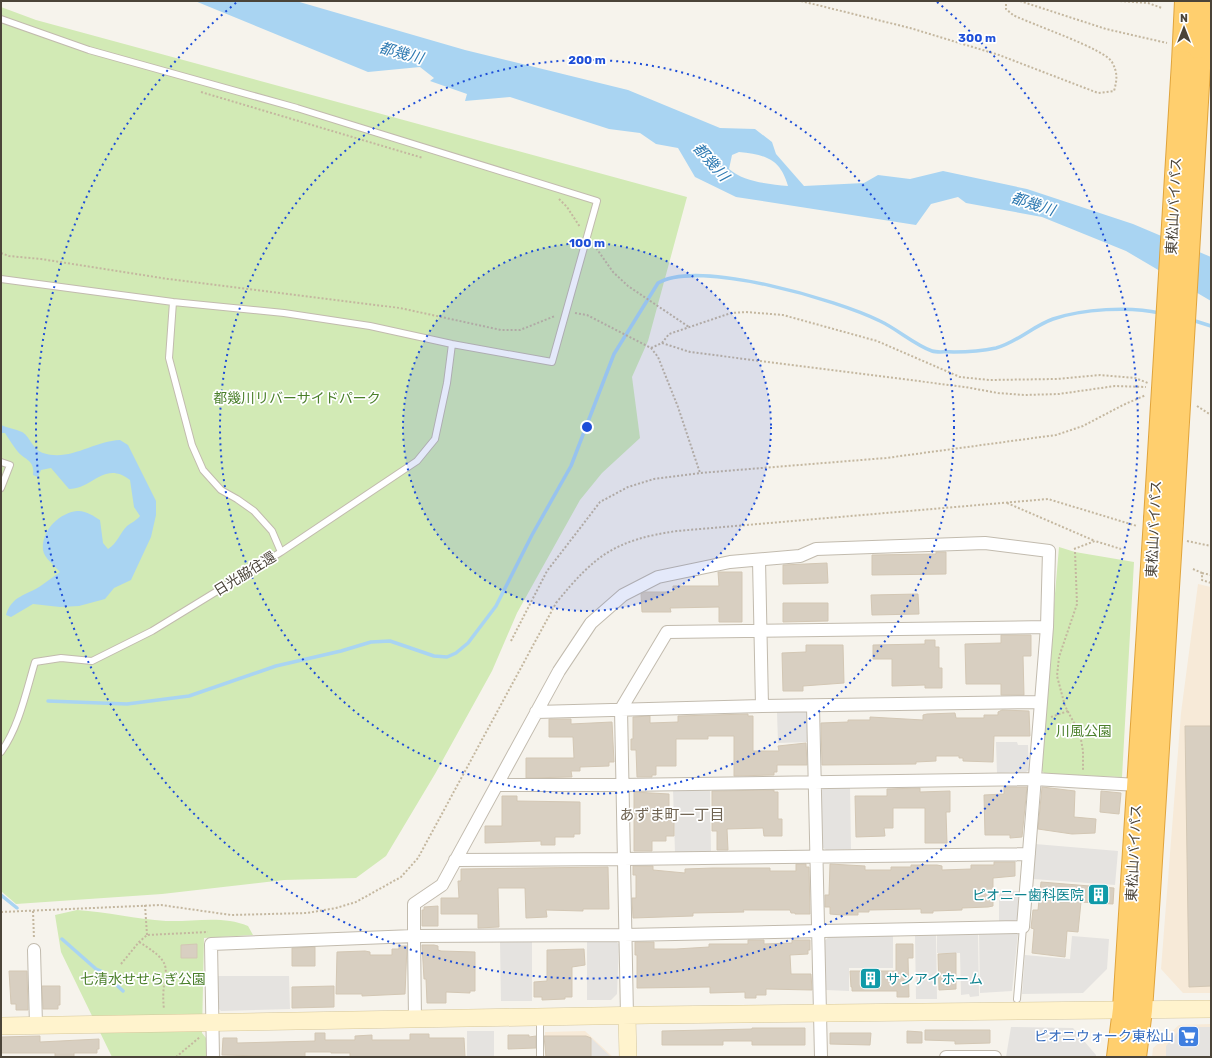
<svg xmlns="http://www.w3.org/2000/svg" width="1212" height="1058" viewBox="0 0 1212 1058" font-family="Rubik,'Noto Sans JP',sans-serif">
  <style>
    .commercial { fill: #f7ead8 }
    .green { fill: #d2eab5 }
    .parking { fill: #e5e3e0 }
    .water { fill: #a9d4f2; fill-rule: evenodd }
    .lines { fill: none; stroke-linecap: round; stroke-linejoin: round }
    .stream { stroke: #a9d4f2; stroke-width: 3.5 }
    .building { fill: #d8cfc1; stroke: #d3c7b4 }
    .lane-casing { stroke: #c2bbae; stroke-width: 8 }
    .street-casing { stroke: #c2bbae; stroke-width: 14 }
    .secondary-casing { stroke: #d6c79b; stroke-width: 18 }
    .highway-casing { stroke: #e0a43c; stroke-width: 24 }
    .path { stroke: #c4b79f; stroke-width: 2; stroke-dasharray: 2 2; stroke-linecap: butt }
    .lane { stroke: #fff; stroke-width: 6 }
    .street { stroke: #fff; stroke-width: 12 }
    .secondary { stroke: #fff3cd; stroke-width: 17 }
    .highway { stroke: #ffcf6e; stroke-width: 22 }
    .highway-bridge-casing { stroke: #e0a43c; stroke-width: 24; stroke-linecap: butt }
    .highway-bridge { stroke: #ffcf6e; stroke-width: 22 }
    .ring { fill: none; stroke: #1d4ed8; stroke-width: 2; stroke-dasharray: 2 4 }
    .labels { text-anchor: middle; dominant-baseline: central; stroke-width: 3.5; stroke-linejoin: round; paint-order: stroke }
    .street-label { font-size: 14px; fill: #4b4439; stroke: #fff }
    .park-label { font-size: 14px; fill: #4a7f2a; stroke: #fff }
    .culture-label { font-size: 14px; fill: #0d838f; stroke: #fff; text-anchor: end }
    .shop-label { font-size: 14px; fill: #366cbe; stroke: #fff; text-anchor: end }
    .water-label { font-size: 15px; font-style: italic; fill: #2e7ab2; stroke: #fff }
    .neighbourhood-label { font-size: 15px; fill: #6e6250; stroke: #fff }
    .centre { fill: #1d4ed8; stroke: #fff; stroke-width: 2 }
    .ring-label { font-size: 12px; text-anchor: middle; font-weight: bold; fill: #1d4ed8; stroke: #fff; stroke-width: 3.5; stroke-linejoin: round; paint-order: stroke }
  </style>
  <rect width="100%" height="100%" fill="#f6f3ec"/>
  <path class="commercial" d="M1198 584 1211 587V993H1183L1161 969 1181 713Z
    M1211 1024V1057H1152L1153 1048 1179 1025Z
    M585 1031 613 1057H545V1032Z"/>
  <path class="green" d="M1 7 36 20 687 197 648 341 632 377 640 438 602 473 580 500 517 613 492 671 435 774 386 856 356 878 284 880 162 894 16 904 1 891Z
    M1059 547 1075 552 1134 562 1122 777 1045 774 1040 769Z
    M77 910C107 912 136 919 166 921 194 922 222 915 248 926L253 935 204 938 202 1033 206 1038V1057H112L61 952 55 915Z"/>
  <path class="parking" d="M777 712H810V742L778 743Z
    M996 742H1017L1018 745H1028L1029 770 1026 772 997 773Z
    M850 787 851 849 826 850 821 846 820 791 824 788Z
    M673 789H710L711 852 675 853Z
    M1035 844 1118 851 1115 885 1033 879Z
    M999 891H1020L1017 919 1014 922H999Z
    M1018 933 1012 991 980 993 979 934Z
    M978 934 979 996 970 997 969 994 961 995 960 953H937V935Z
    M893 935V968H849V991L826 990 824 941 829 937Z
    M915 935H936L937 999H916Z
    M1072 936 1109 939 1107 969 1083 993 1022 994 1025 955 1070 959Z
    M587 940H614L619 944 617 994 611 1000H587Z
    M500 942H532V1001H501Z
    M217 976H289L290 1009 221 1011 217 1007Z
    M1011 1027 1073 1028 1096 1055V1057H1006Z
    M1182 1027H1211V1057H1166V1046Z
    M467 1031H494V1057H467Z
    M591 1038 611 1057H591Z"/>
  <path class="water" d="M195 1H296L465 50 628 90 720 128 755 129 772 142 776 154 804 186 864 183 878 175 910 179 943 171 1027 189 1133 224 1211 257V301L1126 251 1042 217 966 203 958 197 931 204 916 225 736 197 695 177 678 148 656 144 640 133 609 129 510 97 465 101 467 94 430 81 434 78 420 67 368 72ZM739 152C765 155 780 158 788 186 768 184 744 182 729 169L732 155Z
    M1 425C8 428 15 429 22 432 29 435 33 450 43 453 70 462 93 441 120 440L128 445 156 501V515L151 537 131 580 114 588 105 599 79 606 60 607 33 604 11 617 6 615C12 595 26 596 42 585 48 581 54 576 60 572 55 566 44 558 43 550 41 531 59 513 77 511 85 510 94 516 100 520L103 543 108 549C117 544 120 533 127 526 132 522 136 521 140 516L134 507 130 480C104 460 93 489 69 489L51 468 41 470 38 477 33 475C35 460 25 460 18 452 13 446 9 439 5 433H1Z"/>
  <g class="lines">
    <path class="stream" d="M1192 320 1211 326
      M48 701 127 704 189 696 276 666 341 651 371 642 390 641 434 656 447 657 456 653 468 643 496 606 532 535 571 466 614 354 658 283C698 259 838 300 880 321 897 329 915 345 932 351 938 353 947 351 954 352 967 352 982 351 996 348 1016 343 1033 326 1053 319 1082 309 1130 306 1160 313
      M1 895 17 908
      M62 939 96 969 103 972 123 991"/>
  </g>
  <path class="building" d="M936 552H946V574L872 575V555L936 554Z
    M827 563 828 583 783 584V565Z
    M718 572H742V622H719V607L670 608 671 612H642L641 594 645 592H673V586H719Z
    M918 594 919 614 872 615 871 595Z
    M783 603H828V621L783 622Z
    M1001 635H1031V656H1023L1024 695H1001V684H966L965 644 1001 643Z
    M925 640H935V647H939V668H942V688H925V685L892 686V659H873V645L925 644Z
    M806 645H843L844 683 803 686V691H783L782 653 806 652Z
    M1002 710 1029 711 1030 736H994L993 762 963 761V758H959V756H936V761L916 762V764L822 765 821 723 848 722V720H870V717L923 720V715L927 714 955 713 956 718H984V715H998V712Z
    M748 714V716H753V751H779L778 746 806 743 807 765H777V772H774V775L734 776V736H708V739H676V766H656V775H652V777H637L636 750H631V739H633V717L650 716V723L678 722V716Z
    M549 719H571V724L612 722 614 762H609V766L580 767V771H571L572 777 526 778V758H574L573 737H549Z
    M1185 726H1211V986L1189 987Z
    M1004 787H1027L1022 837 1010 838V835H985L984 795 1004 794Z
    M1042 787 1075 791 1074 817 1096 819 1095 833 1072 834 1038 829Z
    M920 788V792L950 791V812H946L947 843H925V808H893V828H884L885 836 856 837 855 796H887V789Z
    M774 790V792H778V819H782V836H764L763 828 727 829 728 850H717V831H712V791Z
    M1101 791 1121 793 1119 814 1100 812Z
    M634 792 669 794V819H674V836H666V841H652V851H634Z
    M502 796H517V801L580 802V834H574V837H555V845H541V841L485 843V826H502Z
    M994 862H1015V876L993 878V906L988 907 962 908V910L933 911V913H921V909L869 910V912H858V915H842L830 914V907H825V895H829L830 864 865 866V870H891V867H911V865H937L942 866V870L971 869V865H994Z
    M796 864H806V867H809L810 914H795V913H791L790 910H743L744 912 693 913V916L633 918 632 898H636V875H633V866H653V870L685 873V869L713 868H770V871H796Z
    M608 867 609 909H583V911L546 910 547 917 526 918 525 888H498L499 927 478 928V914H441V898H459L458 881H461V869Z
    M1041 882 1114 888 1113 904 1081 902 1078 932 1067 931 1065 957 1032 953 1034 929 1031 928 1033 910H1038Z
    M438 906V926H422V910H424V907Z
    M748 940H764V944L792 943V940H810V950H808V954L790 955 791 974H811L812 990 766 989V995H756V998H745V992L710 993V987L637 988V955H635V942H654V949H676L709 947V944H748Z
    M197 944V958H181V945Z
    M896 944H913V958H908L909 997H897V991H852V987H851L850 971H896Z
    M422 945H434L438 946V950L441 951 475 952V991H470V993L446 992V1003H427L426 979H424Z
    M399 946H407L405 994 362 996V994H336L337 952 365 951 370 952V955H392V949H399Z
    M315 947V966H292V948Z
    M584 949 585 965 572 967V997H565V999L542 1000V997H534V982L547 981V950Z
    M956 953V989L939 990 938 954Z
    M9 971H27L28 1010H16V1004H11Z
    M42 986H60V1005H58V1009H43Z
    M334 986V1007L292 1008V987Z
    M752 1028H805V1045H752V1041H723V1045H662V1031L752 1029Z
    M925 1030H990V1043L955 1044V1041L925 1040Z
    M907 1031 922 1032V1043H907Z
    M315 1033H325V1040H355V1036L372 1035V1040H410V1034H429V1038H464L465 1057H350V1053H331V1052H305V1057L222 1055 223 1038H237V1043L315 1041Z
    M830 1033H871L870 1045 830 1044Z
    M508 1035H529V1037L536 1036V1048L508 1049Z
    M40 1036V1042L99 1039V1049H97V1053H74V1057H55V1053H1V1037Z
    M544 1036H586L591 1038V1057H546Z"/>
  <g class="lines">
    <defs>
      <path id="lane" d="M1 19 89 50 297 108 597 201 552 362 452 344 370 326 284 313 173 302 1 279
        M173 302 169 358 192 445 203 470 221 490 237 499 254 511 272 531 281 552
        M1 462 10 465 1 488
        M1 752C19 727 26 692 35 662L61 658 92 661 152 631 281 552 417 461 435 439 447 383 452 344
        M1017 999 1023 927
        M540 1019V1057"/>
      <path id="street" d="M762 706 1041 702
        M813 706 821 1057
        M536 712 762 706 759 560
        M497 785H621L1034 779 1138 785
        M455 860 623 859 1029 854
        M34 950 36 1025
        M627 1016 621 709 667 632 1047 627
        M213 1057 211 944 414 936V904L442 885 559 671 591 623 623 595 658 577 730 562 800 556 816 549 985 543 1049 551 1047 627 1023 927 624 935 414 936 415 1019
        M946 1057H995"/>
      <path id="secondary" d="M627 1016 628 1057
        M1 1026 650 1015 1211 1009"/>
      <path id="highway" d="M1183 62 1186 1
        M1199 68 1203 1
        M1118 1057 1124 1009 1155 519
        M1135 1057 1141 1010 1147 925 1172 523"/>
    </defs>
    <use href="#lane" class="lane-casing"/>
    <use href="#street" class="street-casing"/>
    <use href="#secondary" class="secondary-casing"/>
    <use href="#highway" class="highway-casing"/>
    <path class="path" d="M801 1 910 28 999 55 1098 93 1114 91C1117 80 1118 73 1112 62 1105 49 1031 24 1013 15L1006 9V1
      M1020 1 1106 29 1167 43
      M1120 1 1148 3 1162 8
      M201 92 423 158
      M559 199 567 207 580 227
      M594 245 613 272 628 286 689 327
      M1 253 9 256 41 259 168 279 400 308 501 330H520L555 316
      M575 313 587 315 651 348 658 357 678 407 700 473
      M662 343 690 352 965 387 998 393 1024 395 1059 394 1115 386 1146 387
      M651 348 662 343 669 334 731 313 746 312 783 315 877 341 960 377 989 380 1057 379 1100 375 1135 378 1148 383
      M1197 406 1211 415
      M1007 503 1095 541
      M1187 541 1211 546
      M1074 549 1095 541 1121 549
      M1075 552 1077 604 1059 657 1057 676 1065 706 1080 734 1083 751V770
      M1193 569 1202 573V580L1211 583
      M1202 573 1211 575
      M511 641 547 571 574 536 600 502 628 487 654 479 700 473 886 458 1056 435 1083 426 1123 405 1146 395
      M1051 717 1068 711
      M145 905 147 935
      M33 911 34 939
      M1 912 161 905 231 915 307 913 336 908 356 902 401 877 418 858 556 603C595 555 615 540 677 531L1048 499 1137 526
      M139 942C182 968 159 969 164 1009
      M121 964 139 942 147 935 208 932
      M176 1057 200 1037"/>
    <use href="#lane" class="lane"/>
    <use href="#street" class="street"/>
    <use href="#secondary" class="secondary"/>
    <use href="#highway" class="highway"/>
    <defs>
      <path id="highway-bridge" d="M1155 519 1183 62
        M1172 523 1199 68"/>
    </defs>
    <use href="#highway-bridge" class="highway-bridge-casing"/>
    <use href="#highway-bridge" class="highway-bridge"/>
  </g>
  <circle cx="587" cy="427" r="184" fill="#1d4ed8" fill-opacity=".12"/>
  <g class="ring">
    <circle cx="587" cy="427" r="184"/>
    <circle cx="587" cy="427" r="367"/>
    <path d="M937 2A551 551 0 1 1 237 2"/>
  </g>
  <defs>
    <symbol id="building-square" viewBox="-11 -11 22 22"><rect x="-9" y="-9" width="18" height="18" rx="4" fill="#0f9aa8" stroke="#fff"/><path d="M-4-6H4V6H1V3H-1V6H-4ZM-2.5-4.3h1.7v1.8h-1.7ZM.8-4.3h1.7v1.8H.8ZM-2.5-1h1.7V.8h-1.7ZM.8-1h1.7V.8H.8Z" fill="#fff"/></symbol>
    <symbol id="supermarket-square" viewBox="-11 -11 22 22"><rect x="-9" y="-9" width="18" height="18" rx="4" fill="#3f7fe0" stroke="#fff"/><path d="M-6-5.5h2.5l.6 2H6L4.5 2H-2.5L-4.4-4H-6ZM-1.5 3.2a1.3 1.3 0 1 0 .1 0ZM3 3.2a1.3 1.3 0 1 0 .1 0Z" fill="#fff"/></symbol>
  </defs>
  <g fill-rule="evenodd">
    <use href="#building-square" x="1086" y="882" width="25" height="25"/>
    <use href="#building-square" x="858" y="966" width="25" height="25"/>
    <use href="#supermarket-square" x="1176" y="1024" width="25" height="25"/>
  </g>
  <g class="labels">
    <g class="street-label">
      <text transform="translate(1174 206) rotate(-87)">東松山バイパス</text>
      <text transform="translate(1154 529) rotate(-87)">東松山バイパス</text>
      <text transform="translate(245 574) rotate(-32)">日光脇往還</text>
      <text transform="translate(1134 853) rotate(-87)">東松山バイパス</text>
    </g>
    <g class="park-label">
      <text x="297" y="398">都幾川リバーサイドパーク</text>
      <text x="1084" y="731">川風公園</text>
      <text x="143" y="979">七清水せせらぎ公園</text>
    </g>
    <g class="culture-label">
      <text x="1084" y="895">ピオニー歯科医院</text>
      <text x="886" y="979" text-anchor="start">サンアイホーム</text>
    </g>
    <g class="shop-label">
      <text x="1174" y="1036">ピオニウォーク東松山</text>
    </g>
    <g class="water-label">
      <text transform="translate(401 53) rotate(15)">都幾川</text>
      <text transform="translate(711 162) rotate(48)">都幾川</text>
      <text transform="translate(1033 204) rotate(18)">都幾川</text>
    </g>
    <g class="neighbourhood-label">
      <text x="672" y="815">あずま町一丁目</text>
    </g>
  </g>
  <circle cx="587" cy="427" r="6" class="centre"/>
  <g class="ring-label">
    <text x="977" y="42">300 m</text>
    <text x="587" y="64">200 m</text>
    <text x="587" y="247">100 m</text>
  </g>
  <rect width="1212" height="1058" fill="none" stroke="#4b4439" stroke-width="4"/>
  <g transform="translate(1184 28)" stroke="#ffffff" stroke-width="3" paint-order="stroke">
  <path d="M0-3L7 15L0 10L-7 15Z" fill="#4b4439"/>
  <text y="-6" font-size="11" font-weight="bold" text-anchor="middle" fill="#4b4439">N</text>
  </g>
</svg>
